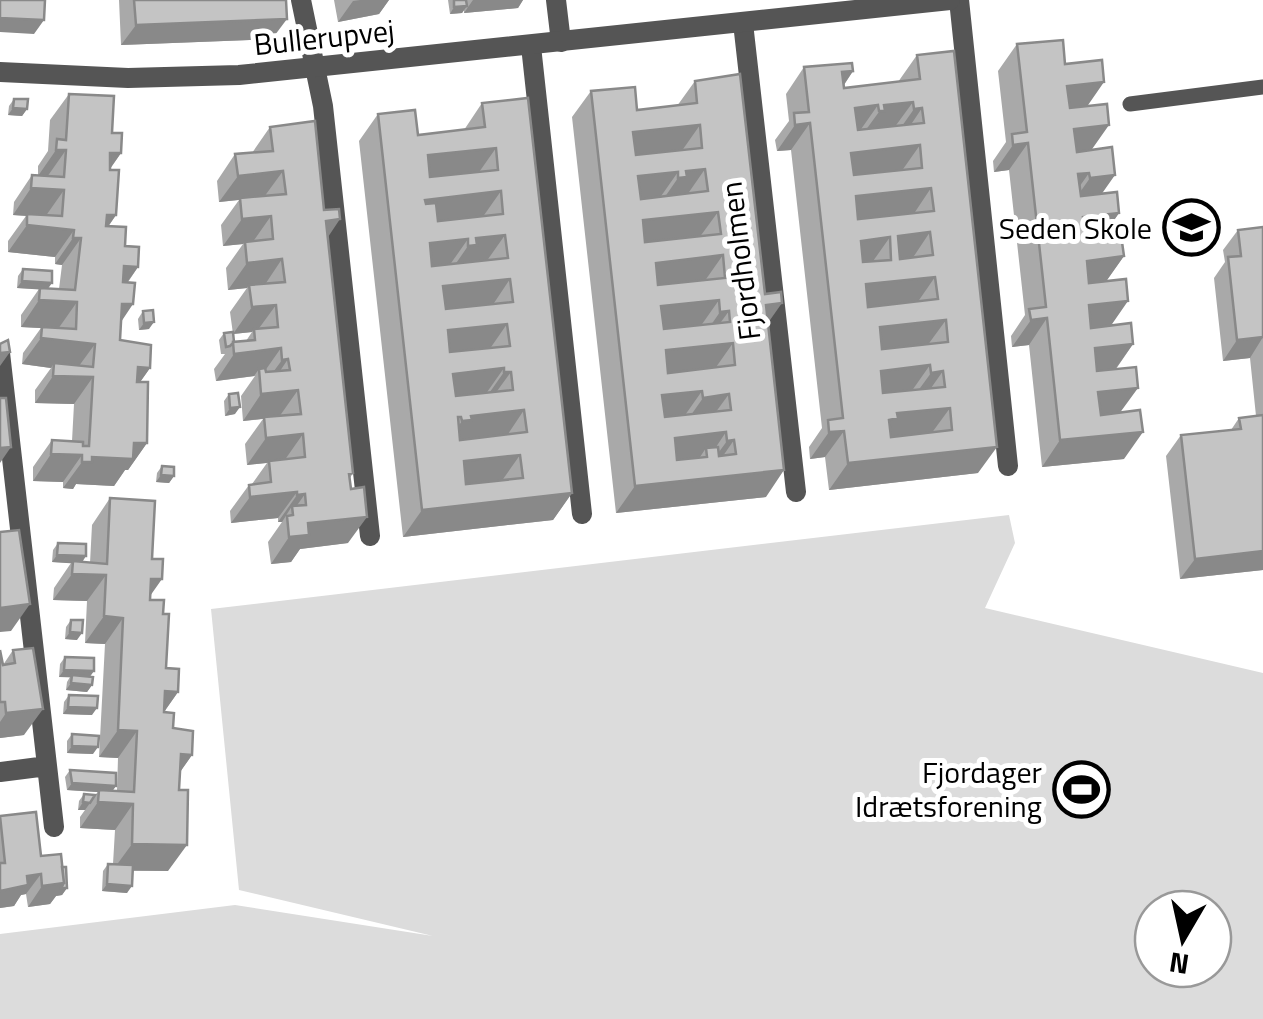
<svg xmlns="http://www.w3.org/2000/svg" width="1263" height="1019" viewBox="0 0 1263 1019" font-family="'Titillium Web',sans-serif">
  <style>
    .green { fill: #dcdcdc; fill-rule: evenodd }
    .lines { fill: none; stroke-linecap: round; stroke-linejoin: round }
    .service { stroke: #555; stroke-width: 15 }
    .minor { stroke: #555; stroke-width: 20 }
    .tertiary { stroke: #555; stroke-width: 20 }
    .wall { fill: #a9a9a9 }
    .shaded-wall { fill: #898989 }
    .building { fill: #c4c4c4; stroke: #898989; stroke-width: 2.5; fill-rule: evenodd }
    .labels { text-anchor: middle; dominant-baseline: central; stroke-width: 10; stroke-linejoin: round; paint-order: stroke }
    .street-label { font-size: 30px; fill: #000; stroke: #fff }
    .poi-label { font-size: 30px; fill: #000; stroke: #fff; text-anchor: end }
  </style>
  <rect width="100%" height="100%" fill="#fff"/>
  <path class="green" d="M1009 515 1015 543 985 608 1263 673V1019H0V934L235 905 433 936 239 890 211 609ZM1153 909H1213V969H1153Z"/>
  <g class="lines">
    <path class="service" d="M1130 104 1263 87"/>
    <path class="minor" d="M301 0 323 106 370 536
      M556 0 561 42
      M959 0 1008 466
      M743 23 796 492
      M531 46 582 514
      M0 353 54 827
      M0 772 47 766"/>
    <path class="tertiary" d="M0 72 128 78 239 75 950 0"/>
  </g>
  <path class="wall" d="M119 0H286L272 39 121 45Z
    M334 0H389L379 14 338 22Z
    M448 0H523L518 8 464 13V10L462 13 450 14Z
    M1017 44 1065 64 1087 106 1092 150 1102 193 1119 213 1102 238 1124 256 1106 281 1111 326 1133 344 1116 369 1124 459 1042 467 1029 345 1012 347 1011 336 1025 315 1009 170 994 172 993 161 1006 142 998 71Z
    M917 55 978 473 829 490 825 457 810 459 809 447 822 428 791 150 777 151 775 140 789 121 786 94 804 67 853 71 844 85V88L898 82Z
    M695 81 768 323 766 497 616 513 572 117 591 91 637 110 677 106Z
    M69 94 112 133 121 153 110 169 116 215 108 227 125 246 138 267 128 282 121 322 120 340 150 368 140 382 147 443 128 470H125L114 486 76 484 73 489 63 488V482L33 481V467L52 440 72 441 74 404 35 403V390L51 368 22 364 23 353 41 328 21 327V315L39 289 17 288 18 276 23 269 48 288 59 289 62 265 55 264V257L8 252V241L26 216 13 215 14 202 32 175 38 176V166L48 151 50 120Z
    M528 98 572 493 553 520 403 537 359 141 378 114 418 135 464 130 482 103Z
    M14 99 27 109 22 116 8 115 9 106Z
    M270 127 328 238 353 473 350 478 348 543 300 549 291 562 271 564 268 542 282 522H278V518L231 523 230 511 249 485 252 484 267 463 247 465 245 444 263 419 243 421 241 396 255 376 216 381 214 369 225 354H221L219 340 224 333 234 342 246 341 252 332 233 334 230 312 247 288 228 290 226 268 243 244 223 246 221 225 239 200 219 202 217 181 235 154 252 153Z
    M1263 227V570L1180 579 1166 456 1181 435 1231 430 1239 418 1256 416 1250 358 1223 361 1214 278 1225 262 1223 250 1238 230Z
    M143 311 149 329 139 330 138 319Z
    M229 394 235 414 225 416 224 401Z
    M162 466 174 476 169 483 156 482 157 473Z
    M110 498 150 596V600L163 614 166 668 178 692 164 712 192 755 180 772 168 871H133L127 893 102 891 103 871 108 864H113L115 830 80 828V817L85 810H78L79 801 84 794 95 795 98 792 67 790 65 777 70 770 116 786 112 791H117L118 758 99 757 105 644 85 643 87 601 53 600 54 588 71 563 52 562 53 550 58 543 82 562 90 563 92 525Z
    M71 620 77 640 65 639 66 627Z
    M0 650 3 665 13 650 24 735 0 738Z
    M65 657 90 677 92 685 87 692 66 690 67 682 70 677H59L60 664Z
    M69 695 92 715 63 714 64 702Z
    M72 734 93 754 67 753V741Z
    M0 816 41 856 62 867 67 888 62 895 56 896 50 904 28 907 26 894 21 895 14 906 0 908Z"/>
  <path class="shaded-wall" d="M360 0H389L379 14 338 22 353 1Z
    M473 0H523L518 8 464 13Z
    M467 6 462 13 450 14 454 7Z
    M0 18 44 20 34 34 0 32Z
    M287 19 272 39 121 45 136 25Z
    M853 71 835 98 842 72Z
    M1104 82 1086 108 1049 113 1067 86Z
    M913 102 894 128 860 138 884 105Z
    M878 105 859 132 837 134 855 108Z
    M13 108 27 109 22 116 8 115Z
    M922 108 904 135 895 136 914 109Z
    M810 123 791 150 777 151 795 125Z
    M700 125 681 152 614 159 633 132Z
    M1109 125 1090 152 1056 156 1074 129Z
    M1028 143 1009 170 994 172 1013 145Z
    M920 145 901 172 832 179 851 153Z
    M496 148 477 175 410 181 428 155Z
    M56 150H66L47 177 38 176Z
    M110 153H121L102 180Z
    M705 169 687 195 660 204 678 178 686 171Z
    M283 171 264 197 219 202 238 176Z
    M678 172 659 199 619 203 638 176Z
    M1089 173 1070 200 1078 174Z
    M1115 175 1096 202 1071 205 1090 178Z
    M31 188 64 190 45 217 13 215Z
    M931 188 913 215 837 223 856 196Z
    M501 191 482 218 407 226 425 200Z
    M718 212 699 238 624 247 643 220Z
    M1119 213 1100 240 1064 244 1083 217Z
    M107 215H116L97 242Z
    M271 216 252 243 245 242 243 244 223 246 242 219Z
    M340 219 322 246 326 221Z
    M27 225 74 230 55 257 8 252Z
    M930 232 912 259 889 262 898 236Z
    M505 235 486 262 450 272 468 246 476 238Z
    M890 237 871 264 842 267 861 241Z
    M73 238H81L62 265 55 264Z
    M468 239 449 266 411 270 430 243Z
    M723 255 704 282 637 290 656 263Z
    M1124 256 1105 283 1068 287 1087 261Z
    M282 259 264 286 249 285 247 288 228 290 247 263Z
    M124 266 138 267 119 294Z
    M935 277 917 303 847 311 866 284Z
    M510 279 492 306 425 313 443 286Z
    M22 281 52 283 47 290 17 288Z
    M39 300 77 302 58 329 21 327Z
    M719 300 700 327 642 333 661 306Z
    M1128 301 1110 327 1070 331 1089 305Z
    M782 303 763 330 766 305Z
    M122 304H133L115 331Z
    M276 305 257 331 254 329 252 332 233 334 252 307Z
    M729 311 710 337 702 338 720 312Z
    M1047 318 1029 345 1012 347 1031 320Z
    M946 320 927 346 861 353 880 327Z
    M154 322 149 329 139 330 144 323Z
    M507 324 489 350 429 357 448 330Z
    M1263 337 1250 358 1223 361 1237 340Z
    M41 338 95 344 76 370 54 363 51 368 22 364Z
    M733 343 714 370 647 377 666 350Z
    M1133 344 1114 371 1076 375 1095 348Z
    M281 348 262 375 259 369 254 376 216 381 234 354Z
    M10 352 0 366V353Z
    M288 359 270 386H263L282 360Z
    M930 365 911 392 862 397 881 371Z
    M138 367 150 368 131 395Z
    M504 368 485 395 434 400 453 374Z
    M943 371 924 398 912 399 931 373Z
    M504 372H511L492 398 485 399Z
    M53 376 93 377 74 404 35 403Z
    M1138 388 1119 414 1080 419 1098 392Z
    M298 390 279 417 243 421 261 394Z
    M702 391 683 418 643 422 662 395Z
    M729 394 710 420 684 425 703 398Z
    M240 407 235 414 225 416 230 408Z
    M950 408 931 434 883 439 889 420 897 413Z
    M524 410 506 437 443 448 462 421 471 416Z
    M844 431 825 457 810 459 829 432Z
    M726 432 708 459 706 448 698 460 656 464 675 438Z
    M1143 432 1124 459 1042 467 1060 440Z
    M303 434 284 461 247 465 266 438Z
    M734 440 716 466 708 467 727 441Z
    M134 443H147L128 470H125L114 486 76 484 73 489 63 488 82 462Z
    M11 447 0 463V448Z
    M997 447 978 473 829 490 848 463Z
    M51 454 82 455 63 482 33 481Z
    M520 455 501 482 445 488 464 461Z
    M784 470 766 497 616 513 635 486Z
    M161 475 174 476 169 483 156 482Z
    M297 492 278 518 231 523 250 497Z
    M572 493 553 520 403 537 422 510Z
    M305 494 293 511 292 506 282 522H278L297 495Z
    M367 517 348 543 300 549 291 562 271 564 289 537 308 523Z
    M1263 551V570L1180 579 1195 559Z
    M57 555 86 556 81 564 52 562Z
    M72 574 106 575 87 601 53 600Z
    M151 579H162L143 606Z
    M30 604 11 631 0 632V608Z
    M104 616 123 618 105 644 85 643Z
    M70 632 82 633 77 640 65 639Z
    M64 670 94 671 89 678 59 677Z
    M71 683 92 685 87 692 66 690Z
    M165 691 178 692 159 719Z
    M68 707 97 708 92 715 63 714Z
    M43 709 24 735 0 738V722L6 713Z
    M118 730 137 731 118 758 99 757Z
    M72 746 98 747 93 754 67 753Z
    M181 754 192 755 173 782Z
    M72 783 116 786 111 793 67 790Z
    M83 802 90 803 85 810H78Z
    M98 802 133 804 115 830 80 828Z
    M132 844 187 845 168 871 113 870Z
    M41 874 26 894 21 895 14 906 0 908V891L27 876Z
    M64 883 67 888 62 895 56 896 50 904 28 907 42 886Z
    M107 884 132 886 127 893 102 891Z"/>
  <path class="building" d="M0 0H45L44 20 0 18Z
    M134 0H286L287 19 136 25Z
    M454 0H466L467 6 454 7Z
    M1063 40 1065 64 1102 60 1104 82 1067 86 1070 108 1107 104 1109 125 1074 129 1077 152 1112 147 1115 175 1090 178 1089 173 1078 174 1081 196 1117 192 1119 213 1083 217 1085 239 1121 235 1124 256 1087 261 1089 283 1126 279 1128 301 1089 305 1091 328 1131 323 1133 344 1095 348 1097 371 1136 367 1138 388 1098 392 1101 415 1140 410 1143 432 1060 440 1047 318 1031 320 1029 309 1046 307 1028 143 1013 145 1012 134 1027 132 1017 44Z
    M954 51 997 447 848 463 844 431 829 432 828 420 843 418 810 123 795 125 794 113 809 112 804 67 852 63 853 71 842 72 844 88 920 79 917 55ZM913 102 914 109 922 108 924 123 858 130 855 108 878 105 879 111H885L884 105ZM920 145 922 168 854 175 851 153ZM931 188 934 211 858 219 856 196ZM930 232 933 255 900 259 898 236ZM890 237 891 260 863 262 861 241ZM935 277 938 299 868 307 866 284ZM946 320 948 342 882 349 880 327ZM930 365 931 373 943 371 945 387 883 393 881 371ZM950 408 952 430 891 437 889 420 898 418 897 413Z
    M740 74 765 294 781 292 782 303 766 305 784 470 635 486 591 91 635 87 637 110 697 103 695 81ZM700 125 702 148 636 155 633 132ZM705 169 708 191 641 199 638 176 678 172V178L687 177 686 171ZM718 212 721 234 645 242 643 220ZM723 255 725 278 658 285 656 263ZM719 300 720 312 729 311 730 322 664 329 661 306ZM733 343 735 365 668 373 666 350ZM702 391 703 398 729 394 731 410 665 417 662 395ZM726 432 727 441 734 440 736 454 719 456 718 447 706 448 707 457 677 460 675 438Z
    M69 94 114 96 112 133H122L121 153H110V170H119L116 215H107L106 226 126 227 125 246 139 247 138 267 124 266 123 282 135 283 133 304H122L120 340 151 345 150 368 138 367 137 382H148L147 443H134L133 459 92 457V462H82V455L51 454 52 440 83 442V446H89L93 377 53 376 54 363 93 367 95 344 41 338 42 327 76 329 77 302 39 300 40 288 75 290 81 238H73L74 230 27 225V214L62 216 64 190 31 188 32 175 64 177 66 150H56L57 139 66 140Z
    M528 98 572 493 422 510 378 114 415 110 418 135 485 127 482 103ZM496 148 498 170 430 177 428 155ZM501 191 503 214 438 221 436 203 426 204 425 200ZM505 235 508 258 432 266 430 243 468 239V246L477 245 476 238ZM510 279 513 302 446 309 443 286ZM507 324 510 346 450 352 448 330ZM504 368V372H511L513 390 456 396 453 374ZM524 410 527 432 460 440 458 417H461L462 421 472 420 471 416ZM520 455 523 478 466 484 464 461Z
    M14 99H28L27 109 13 108Z
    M315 121 324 210 339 209 340 219 326 221 353 473 349 474 351 489 364 487 367 517 308 523 309 535 289 537 287 516 293 515 292 506 306 505 305 494 297 495V492L250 497 249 485 271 482 269 461 305 457 303 434 266 438 264 417 301 414 298 390 261 394 259 369 265 368 266 372 290 370 288 359 282 360 281 348 234 354 233 342 255 340 254 329 278 327 276 305 252 307 249 285 285 282 282 259 247 263 245 242 273 239 271 216 242 219 240 198 286 194 283 171 238 176 235 154 273 151 270 127Z
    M1263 227V337L1237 340 1228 257 1241 256 1238 230Z
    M23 269 52 271V283L22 281Z
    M153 310 154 322 144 323 143 311Z
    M233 332 234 342 230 346 226 347 224 333Z
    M8 340 10 352 0 353V344Z
    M238 393 240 407 230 408 229 394Z
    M0 398H6L11 447 0 448Z
    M1263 415V551L1195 559 1181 435 1241 429 1239 418Z
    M162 466 174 467V476L161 475Z
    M110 498 155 501 152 559H163L162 579H151L150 600H164L163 614H169L166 668 179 669 178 692 165 691 164 712 174 713 173 728 193 731 192 755 181 754 179 790H188L187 845 132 844 133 804 98 802 99 790 134 792 137 731 118 730 123 618 104 616 106 575 72 574 73 561 107 564Z
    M19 530 30 604 0 608V532Z
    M58 543 86 544V556L57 555Z
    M71 620H83L82 633 70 632Z
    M33 648 43 709 6 713 5 702H0V650L3 665 15 663 13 650Z
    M65 657 94 658V671L64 670Z
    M72 675 93 677 92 685 71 683Z
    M69 695 98 696 97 708 68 707Z
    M72 734 99 736 98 747 72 746Z
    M70 770 116 773V786L72 783Z
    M84 794 95 795 90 803 83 802Z
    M36 812 41 856 61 854 64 883 42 886 41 874 27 876 28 885 0 891V863H5L0 816Z
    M108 864 133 865 132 886 107 884Z
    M62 867H66L67 888H61L64 883Z"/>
  <defs>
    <symbol id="school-ring" viewBox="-11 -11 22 22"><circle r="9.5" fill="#fff" stroke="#000" stroke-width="1.5"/><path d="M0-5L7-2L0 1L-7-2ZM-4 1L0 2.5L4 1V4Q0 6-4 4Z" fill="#000"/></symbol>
    <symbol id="stadium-ring" viewBox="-11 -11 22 22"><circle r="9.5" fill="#fff" stroke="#000" stroke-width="1.5"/><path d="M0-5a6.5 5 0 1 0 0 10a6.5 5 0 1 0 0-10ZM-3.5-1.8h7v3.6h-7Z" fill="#000"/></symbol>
  </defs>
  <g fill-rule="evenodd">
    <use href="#school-ring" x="1160" y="196" width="63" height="63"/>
    <use href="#stadium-ring" x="1050" y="758" width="63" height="63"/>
  </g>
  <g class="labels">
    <g class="street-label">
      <text transform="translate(324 37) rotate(-6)">Bullerupvej</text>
      <text transform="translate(740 261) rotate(-97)">Fjordholmen</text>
    </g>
    <g class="poi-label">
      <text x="1152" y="228">Seden Skole</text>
      <text x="1042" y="772">Fjordager<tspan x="1042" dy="34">Idrætsforening</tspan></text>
    </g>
  </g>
  <g transform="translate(1183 939) rotate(189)"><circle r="48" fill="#ffffff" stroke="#999999" stroke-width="2.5"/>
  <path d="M0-8L18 38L0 25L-18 38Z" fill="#000000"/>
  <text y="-15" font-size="28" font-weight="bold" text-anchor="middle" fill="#000000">N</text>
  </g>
</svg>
